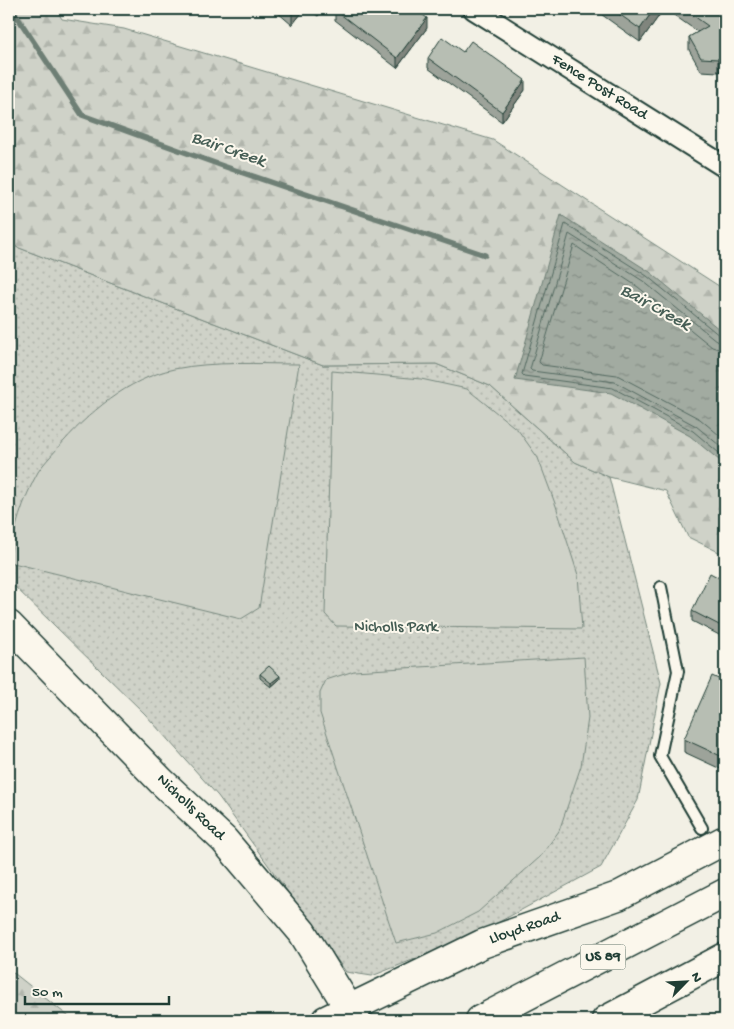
<svg xmlns="http://www.w3.org/2000/svg" width="734" height="1029" viewBox="0 0 734 1029" font-family="'Gochi Hand',sans-serif">
  <style>
    .green { fill: url(#green-dots); stroke: #77887e }
    .forest { fill: url(#forest-firs); stroke: #77887e }
    .pitch { fill: #cfd2c8; stroke: #77887e }
    .water { fill: url(#water-ripples); stroke: #6e7f75 }
    .lines { fill: none; stroke-linecap: round; stroke-linejoin: round }
    .shore { stroke: #536960; stroke-width: 1 }
    .stream { stroke: #6e7f75; stroke-width: 5.5 }
    .lane-casing { stroke: #1f3d34; stroke-width: 14 }
    .street-casing { stroke: #1f3d34; stroke-width: 24 }
    .secondary-casing { stroke: #1f3d34; stroke-width: 31 }
    .highway-casing { stroke: #1f3d34; stroke-width: 31 }
    .lane { stroke: #fbf7ec; stroke-width: 10 }
    .street { stroke: #fbf7ec; stroke-width: 20 }
    .secondary { stroke: #fbf7ec; stroke-width: 28 }
    .highway { stroke: #fbf7ec; stroke-width: 28 }
    .wall { fill: #9da39a; stroke: #1f3d34 }
    .shaded-wall { fill: #80857d; stroke: #1f3d34 }
    .building { fill: #b7beb3; stroke: #1f3d34 }
    .labels { text-anchor: middle; dominant-baseline: central; stroke-width: 4; stroke-linejoin: round; paint-order: stroke }
    .shield { fill: #fbf7ec; stroke: #61756b; stroke-width: 1 }
    .shield-label { font-size: 15px; font-weight: bold; fill: #1f3d34 }
    .street-label { font-size: 16px; fill: #1f3d34; stroke: #fbf7ec }
    .park-label { font-size: 16px; fill: #425b52; stroke: #fbf7ec }
    .water-label { font-size: 18px; font-style: italic; fill: #465e55; stroke: #fbf7ec }
  </style>
  <defs>
    <pattern id="green-dots" width="8" height="8" patternUnits="userSpaceOnUse" patternTransform="scale(1.25)"><rect width="8" height="8" fill="#cfd2c8"/><path d="M2 2h.1M6 6h.1" fill="none" stroke="#b1b5ac" stroke-width="1.8" stroke-linecap="round"/></pattern>
    <pattern id="forest-firs" width="22" height="20" patternUnits="userSpaceOnUse" patternTransform="scale(1.25)"><rect width="22" height="20" fill="#cfd2c8"/><path d="M5 1l3.5 6h-7zM16 11l3.5 6h-7z" fill="#b1b5ac"/></pattern>
    <pattern id="water-ripples" width="26" height="14" patternUnits="userSpaceOnUse" patternTransform="scale(1.25)"><rect width="26" height="14" fill="#a2aba1"/><path d="M2 4q2-2 4 0t4 0M15 11q2-2 4 0t4 0" fill="none" stroke="#838c84"/></pattern>
  </defs>
  <rect width="100%" height="100%" fill="#f2f0e5"/>
  <filter id="ink" filterUnits="userSpaceOnUse"><feTurbulence type="fractalNoise" baseFrequency=".02" numOctaves="2"/><feDisplacementMap in="SourceGraphic" scale="10" xChannelSelector="R" yChannelSelector="G"/><feConvolveMatrix kernelMatrix="1 2 1 2 8 2 1 2 1" color-interpolation-filters="sRGB"/></filter>
  <g filter="url(#ink)">
    <path class="green" d="M9 244 323 365 436 364 490 386 575 462 609 477 661 683 638 800 601 867 473 936 372 976 346 972 218 796 145 714 9 581Z"/>
    <path class="forest" d="M9 9H56L62 19 124 29 493 140 725 290V555L688 537 666 491 609 477 575 462 490 386 436 364 323 365 9 244Z
      M9 968 10 970 73 1020H9Z"/>
    <path class="pitch" d="M299 364 259 608 241 619 9 562C13 531 23 499 38 472 43 464 51 456 57 449 88 413 127 379 174 369 215 361 258 364 299 364Z
      M332 371 421 379 467 389 518 430 538 458 556 506 578 575 582 629 336 626 325 614Z
      M584 657 588 718 581 766 559 831 540 857 478 912 437 933 396 943 320 713V693L326 680 354 671Z"/>
    <path class="water" d="M561 215 650 272 725 334V465L690 436 611 393 515 380Z"/>
    <g class="lines">
      <path class="shore" d="M725 337 720 336 647 276 565 224 522 374 524 376 613 388 693 431 725 458
        M725 344 717 341 643 281 569 234 530 369 532 371 615 382 696 426 725 450
        M725 351 712 347 638 287 574 245 539 362 542 365 617 375 700 419 725 440"/>
      <path class="stream" d="M12 9 82 115 223 166 485 255"/>
      <defs>
        <path id="lane" d="M661 587 678 671 660 756 702 828"/>
        <path id="street" d="M474 9 725 167"/>
        <path id="secondary" d="M9 625 161 781 224 840 302 932 356 1020
          M326 1020 482 944 618 896 725 840"/>
        <path id="highway" d="M480 1020 725 893
          M606 1020 725 957"/>
      </defs>
      <use href="#lane" class="lane-casing"/>
      <use href="#street" class="street-casing"/>
      <use href="#secondary" class="secondary-casing"/>
      <use href="#highway" class="highway-casing"/>
      <use href="#lane" class="lane"/>
      <use href="#street" class="street"/>
      <use href="#secondary" class="secondary"/>
      <use href="#highway" class="highway"/>
    </g>
    <path class="wall" d="M277 9H305L292 25 277 12Z
      M308 9H324L318 16Z
      M598 9H664L640 42 598 12Z
      M671 9H725V68L718 72 701 71 689 50V37L698 32 671 13Z
      M335 10 427 28 397 68 335 20Z
      M428 58 525 90 502 122 428 68Z
      M725 581V638L692 621V611Z
      M260 674 280 679 271 687 260 678Z
      M725 682V771L684 752V739Z"/>
    <path class="shaded-wall" d="M297 9H305L292 25V14Z
      M318 9H324L318 16Z
      M654 9H664L640 42V29Z
      M427 18V28L397 68V58Z
      M725 55V68L718 72V59Z
      M525 80V90L502 122V112Z
      M280 676V679L271 687V683Z"/>
    <path class="building" d="M285 9H297L292 14Z
      M336 9H415L427 18 397 58 335 10Z
      M612 9H654L640 29Z
      M684 9H725V40H724L725 42V55L718 59 701 58 689 37 708 26Z
      M442 37 463 52 471 41 525 80 502 112 428 58Z
      M710 573 725 581V628L692 611Z
      M269 666 280 676 271 683 260 674Z
      M712 676 725 682V758L684 739Z"/>
  </g>
  <g class="labels">
    <rect class="shield" x="580.5" y="944.5" width="45" height="25" rx="4"/>
    <g class="shield-label">
      <text x="603" y="957">US 89</text>
    </g>
    <g class="street-label">
      <text transform="translate(599 88) rotate(32)">Fence Post Road</text>
      <text transform="translate(190 808) rotate(44)">Nicholls Road</text>
      <text transform="translate(525 929) rotate(-19)">Lloyd Road</text>
    </g>
    <g class="park-label">
      <text x="396" y="628">Nicholls Park</text>
    </g>
    <g class="water-label">
      <text transform="translate(228 150) rotate(19)">Bair Creek</text>
      <text transform="translate(655 308) rotate(29)">Bair Creek</text>
    </g>
  </g>
  <rect width="734" height="1029" fill="none" stroke="#fbf7ec" stroke-width="30"/>
  <rect x="15" y="15" width="704" height="999" fill="none" stroke="#1f3d34" stroke-width="2" filter="url(#ink)"/>
  <g transform="translate(686 982) rotate(66)" stroke="#fbf7ec" stroke-width="4" paint-order="stroke">
  <path d="M0-4L9 19L0 12L-9 19Z" fill="#1f3d34"/>
  <text y="-8" font-size="14" font-weight="bold" text-anchor="middle" fill="#1f3d34">N</text>
  </g>
  <path d="M25 996v8h144v-8" fill="none" stroke="#1f3d34" stroke-width="2.5"/>
  <text x="32" y="996" font-size="15" fill="#1f3d34" stroke="#fbf7ec" stroke-width="4" paint-order="stroke">50 m</text>
</svg>
